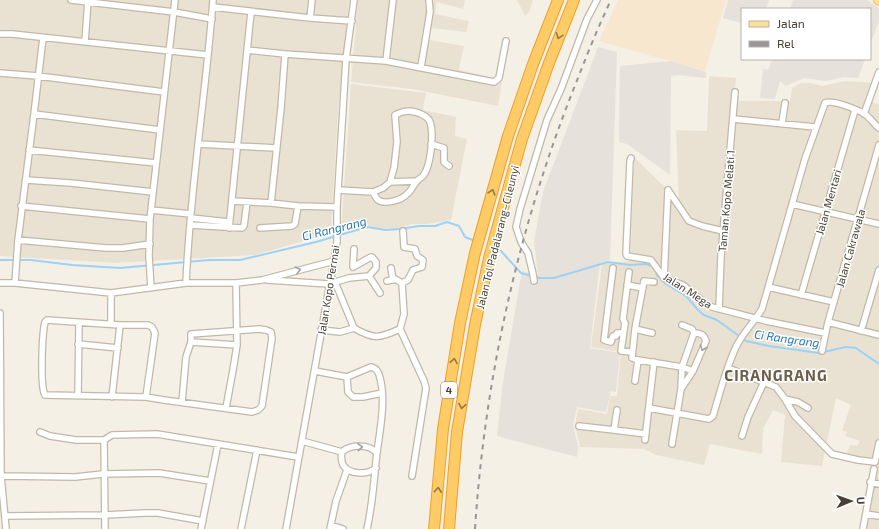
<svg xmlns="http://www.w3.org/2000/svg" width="879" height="529" viewBox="0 0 879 529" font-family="'Exo 2',sans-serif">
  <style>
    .residential { fill: #e9e2d3 }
    .commercial { fill: #f8e7cf }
    .industrial { fill: #e6e1db }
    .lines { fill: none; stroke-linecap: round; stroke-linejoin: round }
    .stream { stroke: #9dd2f6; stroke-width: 2 }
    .street-casing { stroke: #c1b8a8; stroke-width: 8 }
    .primary-casing { stroke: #edc05b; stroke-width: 10 }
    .highway-casing { stroke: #eaa22a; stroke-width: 12 }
    .street { stroke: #fff; stroke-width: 5.5 }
    .primary { stroke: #ffe094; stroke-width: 8 }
    .highway { stroke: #ffcb66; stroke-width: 10 }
    .rail { stroke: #969696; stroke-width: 2; stroke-dasharray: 5 5; stroke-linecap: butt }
    .oneway { stroke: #917848 }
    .oneway2 { stroke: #a4a09a }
    .labels { text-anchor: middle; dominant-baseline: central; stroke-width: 3; stroke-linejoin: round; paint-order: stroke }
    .shield { fill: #fff; stroke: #7f7971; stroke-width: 1 }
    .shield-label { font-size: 10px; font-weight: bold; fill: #484034 }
    .street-label { font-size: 11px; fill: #484034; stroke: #fff }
    .water-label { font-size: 12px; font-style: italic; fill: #2478b4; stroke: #fff }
    .district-label { font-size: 15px; font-weight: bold; letter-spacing: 1px; fill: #6b5e4b; stroke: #fff }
  </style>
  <rect width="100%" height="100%" fill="#f4f0e6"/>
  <path class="residential" d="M0 0H349L338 111 331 233 255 255 115 263 0 256Z
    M358 0H465L463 9 437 2 435 14 469 21 466 32 432 28 429 40 464 46 459 70 502 80 498 106 412 89 351 82Z
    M517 0H533L529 12 525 16Z
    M709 76 736 78 734 101H790L792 88 801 83H811L822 86 845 81 877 83 872 102 879 105V529H861L878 464 846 455 850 445 857 446 860 441 845 436 847 432 842 430 851 405 836 398 822 466 781 462 785 415 773 410 763 429 762 454 710 444 704 465 656 455 644 449 580 447 575 426 578 409 607 414 610 396H617L621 352 591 347 602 264 630 261 634 157 679 201 676 130 707 131Z
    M351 84 426 93 423 110 456 117 455 136 467 139 451 220 427 224H412L396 229 374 228 364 224 341 231Z"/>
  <path class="commercial" d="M618 0H726L705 71 599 41Z"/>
  <path class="industrial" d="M728 0H769L766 9H742V23L723 18Z
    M793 0H867L879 8V21L870 45V9H790Z
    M598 47 617 52 610 260 600 263 590 348 620 353 616 392 611 391 606 412 577 407 573 425 578 446 577 457 497 436 503 382 522 271 538 275 534 241 543 192Z
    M772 59H865L858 78 844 77 826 81 804 78 786 86 780 81 775 99 760 98 763 69 768 70Z
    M671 61 706 72V78L678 75 671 76 670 175 627 144 619 142 620 66Z"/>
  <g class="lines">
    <path class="stream" d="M494 248 501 251 521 273 539 278H554L608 262 630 265 646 264 654 267 657 275 666 284 686 296 698 310 704 315 717 320 746 341 769 346 819 353 846 347 856 348 879 364
      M0 260H31L72 265 120 268 209 260H240L316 242 367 227 386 230 400 229 419 226H435L447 222 459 226 465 237 475 241"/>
    <defs>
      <path id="street" d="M71 0 174 12 212 19
        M213 7 310 18 352 21
        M310 18 312 0
        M0 34H12L208 55
        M85 42 88 0
        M247 50 285 54 386 61 494 82 499 78 506 41
        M386 61 393 0
        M421 67 430 12 429 0
        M0 73 38 76 164 92
        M34 114 160 130
        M864 114 879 72
        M733 119 815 127
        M782 123 785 103
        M198 144 276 148
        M431 144 444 148V162L449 166
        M29 150 156 163
        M631 158 630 161 626 254 627 256 651 260 664 278 683 285 706 304 712 307 766 321 825 333
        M26 180 71 183 153 192
        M338 190 373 192 383 188 390 182 417 181
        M668 190 689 221 702 226 723 231
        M373 192C374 194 376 198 378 200 385 205 402 200 407 194 411 191 413 186 416 182 418 179 421 178 423 176 431 166 434 133 430 122 429 118 425 116 421 114 411 110 404 110 395 115L397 142 394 168 390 182
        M232 201 271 203 298 206 337 207
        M271 203 281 108 285 54
        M792 204 879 224
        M21 206 150 219
        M151 210 191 214
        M191 218 229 222
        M190 225 242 228 244 226 247 202
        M229 228 251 12
        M260 228 292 226 295 224 298 206
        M18 240 106 248H123L150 244
        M391 268 393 280
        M613 268 604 340 611 342 613 336H616L617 333H623
        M629 272 623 319 625 323 621 351 632 352
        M369 276 380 293
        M664 278 668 190
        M267 280 329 284 349 278 369 276 376 268V262L372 257H371L353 267 354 249
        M387 281 395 279 402 283
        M534 281 533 274 528 253 521 242 516 227 520 209 547 120 561 89 587 19 597 0
        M0 283H15L111 293 186 283H236L262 280 334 261
        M15 283 18 240 34 114 43 38
        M186 283C190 188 206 94 213 0
        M402 283 408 280 413 270 422 267 423 260 417 256 415 249 404 247 403 231
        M627 285 643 288
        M768 287 834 302
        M151 288 149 256 150 219 175 0
        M111 293V324
        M801 295 855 110
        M719 309 721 256 735 92
        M0 313 1 476 6 529
        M828 322 879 335
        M682 325 692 329 694 333
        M354 328C374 340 380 338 400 329L424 381 426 388 412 476
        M400 329 404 314 402 283
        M635 329 652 333
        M321 330 340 332 354 328 335 282
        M861 331 879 270
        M191 342 237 345
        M78 344 118 348
        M822 351 828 322 879 145
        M638 360 632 358 635 329 644 281 654 282
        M728 368 776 387 785 399 795 416 832 454 858 460 875 462 879 443
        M315 371 347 377 371 367C377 368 379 372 380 378 386 399 380 431 377 452 374 478 373 503 367 529
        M347 377 348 392 353 397H363L382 393
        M635 381 638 360 682 367 693 371
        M681 389 693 371 706 341C704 334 700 333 694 333
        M78 396 79 323
        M112 397 120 325
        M146 397 155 333 152 327 148 325H120L47 320 45 322C42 334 40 387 45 395L146 397 164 400 252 412 258 410 262 406 272 338 271 332 266 330 259 329 191 334V342L186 357 182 402
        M785 399 798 402 808 408
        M226 408 233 370 237 345 236 283
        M649 408 709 419 713 416C720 393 726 367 737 345 744 332 754 322 762 309L805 159 825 103C832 99 858 110 865 114 870 118 874 124 879 128
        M579 426 614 430 617 410
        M614 430 646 434
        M40 432 50 436 76 440H104L112 435 157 434 298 457
        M742 436 748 417 764 382
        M104 440 105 529
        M645 440 654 362
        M302 441 342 452C351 444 369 444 377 453
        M672 444 681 389 682 367 694 333
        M342 452C341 456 341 460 343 465 349 475 368 475 376 468
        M1 476 75 477 103 474 159 473 210 481
        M870 482 879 484
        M866 514 879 516
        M5 516 105 515 145 513H158L203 521
        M331 525 343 529
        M201 529 218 444
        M241 529 257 450
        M286 529 334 261 337 242V207L346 59 354 0
        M330 529 336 501 347 470
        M863 529 874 469"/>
      <path id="primary" d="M878 0 879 1"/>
      <path id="highway" d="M434 529 443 429 460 323 475 253 508 136 533 64 558 0
        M449 529 457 432 475 325 489 258 522 139 549 63 574 0"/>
    </defs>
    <use href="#street" class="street-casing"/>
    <use href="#primary" class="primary-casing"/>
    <use href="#highway" class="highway-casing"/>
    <use href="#street" class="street"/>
    <use href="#primary" class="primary"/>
    <use href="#highway" class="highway"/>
    <path class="rail" d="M475 529C485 375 520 221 578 78 588 52 599 25 611 0"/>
  </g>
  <defs><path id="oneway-chevron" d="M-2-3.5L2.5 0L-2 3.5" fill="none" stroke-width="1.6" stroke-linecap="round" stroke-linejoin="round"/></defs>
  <g class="oneway">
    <use href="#oneway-chevron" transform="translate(559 36) rotate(111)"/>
    <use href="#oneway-chevron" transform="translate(492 192) rotate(-74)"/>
    <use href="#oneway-chevron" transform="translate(454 361) rotate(-81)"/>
    <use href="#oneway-chevron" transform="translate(462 406) rotate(99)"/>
    <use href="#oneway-chevron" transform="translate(438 490) rotate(-85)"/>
  </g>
  <g class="oneway2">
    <use href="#oneway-chevron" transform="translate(298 270) rotate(-14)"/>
    <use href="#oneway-chevron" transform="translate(703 348) rotate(113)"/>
    <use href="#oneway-chevron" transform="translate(360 447) rotate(-2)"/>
  </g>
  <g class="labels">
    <rect class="shield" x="441" y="382" width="16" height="16" rx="3"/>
    <g class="shield-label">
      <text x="449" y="390">4</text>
    </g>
    <g class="street-label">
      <text transform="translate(726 201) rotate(-85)">Taman Kopo Melati 1</text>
      <text transform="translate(828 202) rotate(-74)">Jalan Mentari</text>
      <text transform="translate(497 237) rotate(-76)">Jalan Tol Padalarang–Cileunyi</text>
      <text transform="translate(850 248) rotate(-74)">Jalan Cakrawala</text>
      <text transform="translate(328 290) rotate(-81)">Jalan Kopo Permai</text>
      <text transform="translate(688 290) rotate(33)">Jalan Mega</text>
    </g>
    <g class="water-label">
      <text transform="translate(334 228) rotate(-14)">Ci Rangrang</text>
      <text transform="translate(787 338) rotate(8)">Ci Rangrang</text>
    </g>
    <g class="district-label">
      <text x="776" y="375">CIRANGRANG</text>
    </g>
  </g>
  <rect x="741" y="8" width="130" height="52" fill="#ffffff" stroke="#b6b3ae"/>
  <rect x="749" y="21" width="20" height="6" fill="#ffe094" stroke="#b6b3ae"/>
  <text x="777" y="28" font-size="12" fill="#484034">Jalan</text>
  <rect x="749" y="41" width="20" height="6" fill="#969696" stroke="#b6b3ae"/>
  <text x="777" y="48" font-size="12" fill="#484034">Rel</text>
  <g transform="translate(851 501) rotate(88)" stroke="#ffffff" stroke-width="3" paint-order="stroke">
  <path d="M0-3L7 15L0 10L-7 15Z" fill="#484034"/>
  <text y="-6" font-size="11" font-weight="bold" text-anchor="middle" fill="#484034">U</text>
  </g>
</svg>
